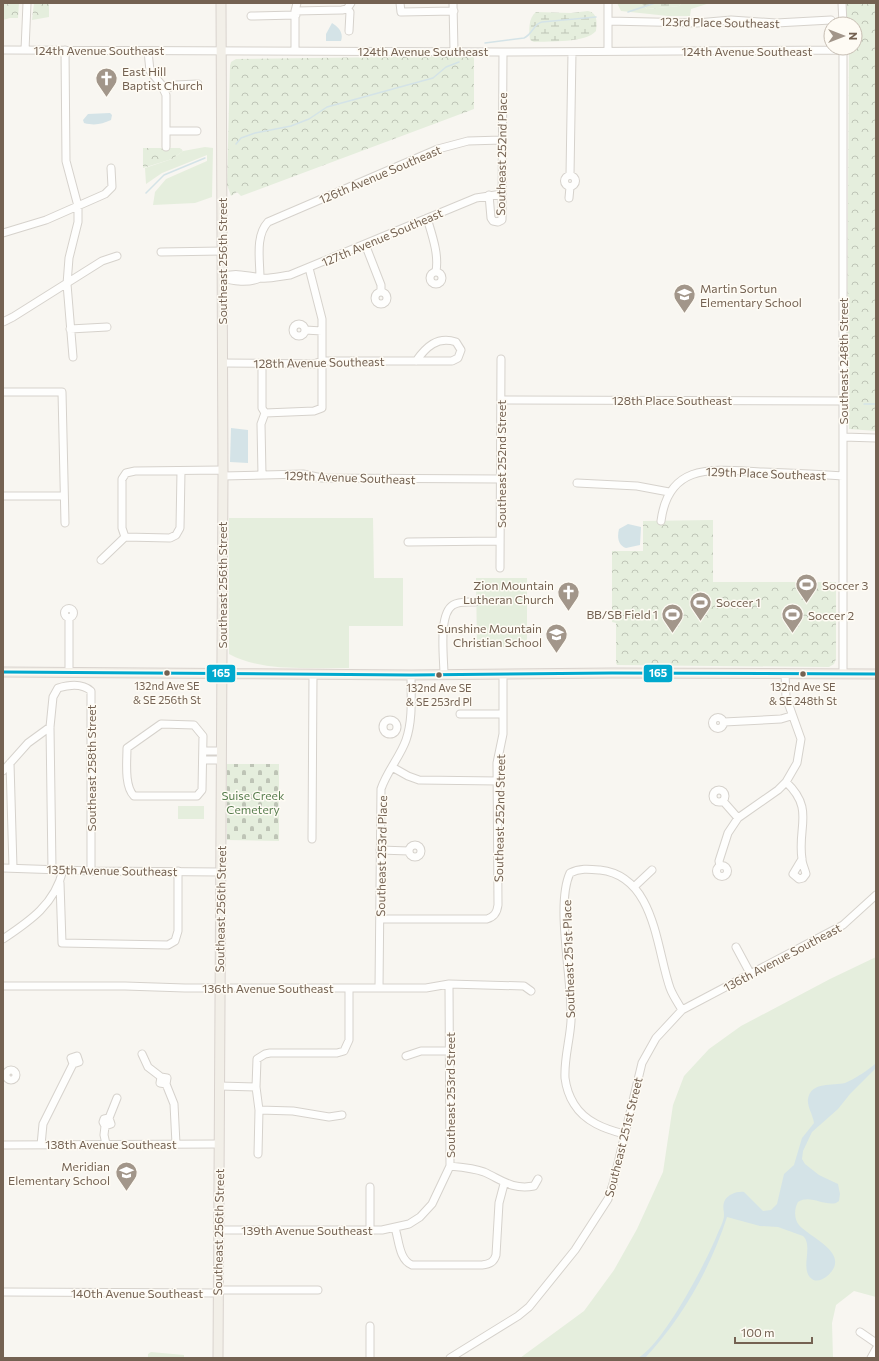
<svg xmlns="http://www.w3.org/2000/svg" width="879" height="1361" viewBox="0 0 879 1361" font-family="Commissioner,sans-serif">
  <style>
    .grass { fill: #e5eedd }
    .forest { fill: url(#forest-crowns) }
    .wetland { fill: url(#wetland-marsh) }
    .cemetery { fill: url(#cemetery-stones) }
    .water { fill: #d4e3e7 }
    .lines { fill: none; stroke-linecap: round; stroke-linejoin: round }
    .stream { stroke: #d4e3e7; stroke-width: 1.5 }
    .minor-casing { stroke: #d6d2cc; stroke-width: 9 }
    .major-casing { stroke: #d9d3ce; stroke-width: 11 }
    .minor { stroke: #fefefd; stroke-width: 7 }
    .major { stroke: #f2efe8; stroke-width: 9 }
    .bus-1-casing { stroke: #fefbf4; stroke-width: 6 }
    .bus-1 { stroke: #00a9ce; stroke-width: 3 }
    .bus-dot { fill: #746252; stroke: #fefbf4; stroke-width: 1.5 }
    .labels { text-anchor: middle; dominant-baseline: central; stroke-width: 3; stroke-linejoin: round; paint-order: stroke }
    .bus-label { font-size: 11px; fill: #746252; stroke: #fefbf4 }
    .street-label { font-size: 12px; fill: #746252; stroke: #fefbf4 }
    .poi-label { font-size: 12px; fill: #746252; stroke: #fefbf4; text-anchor: start }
    .park-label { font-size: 12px; fill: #587e4f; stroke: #fefbf4 }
    .line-badge { stroke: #fefbf4; stroke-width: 1.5 }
    .badge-label { font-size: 11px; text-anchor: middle; font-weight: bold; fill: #fff }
  </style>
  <defs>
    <pattern id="forest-crowns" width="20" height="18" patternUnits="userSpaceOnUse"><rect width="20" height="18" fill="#e5eedd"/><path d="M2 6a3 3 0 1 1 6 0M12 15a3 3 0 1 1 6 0" fill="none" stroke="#bec4b6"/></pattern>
    <pattern id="wetland-marsh" width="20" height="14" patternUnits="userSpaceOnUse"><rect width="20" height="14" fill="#e5eedd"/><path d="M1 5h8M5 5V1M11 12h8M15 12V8" fill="none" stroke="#bec4b6"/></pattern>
    <pattern id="cemetery-stones" width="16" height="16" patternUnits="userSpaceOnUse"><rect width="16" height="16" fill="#e5eedd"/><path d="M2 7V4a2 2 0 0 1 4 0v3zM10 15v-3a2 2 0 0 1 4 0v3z" fill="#bec4b6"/></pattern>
  </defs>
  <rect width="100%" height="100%" fill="#f8f6f1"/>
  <path class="grass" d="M617 3H641L647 9 679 6 682 3H710L691 9 690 16H668L621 11Z
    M205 147 213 148 212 197 195 203 153 205 155 192 166 179 207 161V155L162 173 146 184 145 168 172 159 183 151Z
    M229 518H373L374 578H403V626H349V668C310 667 264 673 229 654Z
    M476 578H527V647H477Z
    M178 806H204V819H178Z
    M876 957V1297L854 1291 836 1305 832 1323 833 1358H520L584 1311 614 1270 637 1229 663 1172 673 1105 684 1076 709 1049 741 1026 830 979Z
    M151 1352 184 1355V1358H148V1354Z"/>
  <path class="forest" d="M3 3H19L18 18H10L3 20Z
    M34 3H49V17L32 20Z
    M842 3H876V431L849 429 847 360 849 50H843V48H855V24H843Z
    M474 56V109L241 196 237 192 231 196 227 185 230 66 231 62 236 59Z
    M143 148H180L183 151 172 159 143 168Z
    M713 520V582H836V659L834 664 829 667 617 665 616 663V623L612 622V551H643V521Z"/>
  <path class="wetland" d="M641 3H682L679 6 647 9Z
    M588 11C598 13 597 23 596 31 586 43 549 41 534 42L530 40C529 31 528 18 536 12L571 13Z"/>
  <path class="cemetery" d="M227 764H279V841L227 840Z"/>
  <path class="water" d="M332 23C338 27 344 32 341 41H326V34Z
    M110 113 112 115 111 120C102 124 95 126 84 123L83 120 88 114Z
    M231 428 248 430V463L230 462Z
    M628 524 641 527 640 545 626 548C618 545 617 537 619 529Z
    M876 1063 875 1069 850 1094 838 1109 812 1132 803 1151 802 1159 805 1164 819 1175 838 1184 840 1194 839 1201 836 1203C823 1206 810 1194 798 1202 794 1209 794 1219 799 1225 810 1238 854 1254 826 1277 822 1280 816 1282 812 1279 799 1270 814 1246 803 1236L778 1227 760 1226 727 1217C711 1267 682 1319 645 1358H638C663 1344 706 1263 717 1235 719 1230 724 1221 724 1215 724 1210 722 1206 725 1200 729 1194 737 1191 744 1192L763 1211 771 1210 777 1204 784 1174 794 1165 802 1138 814 1123C813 1115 807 1107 808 1099 811 1081 833 1086 845 1083 853 1080 870 1069 876 1063Z"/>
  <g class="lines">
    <path class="stream" d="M628 12 655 3
      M485 43 524 38C533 34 533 24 542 22L596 17
      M236 144 241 138 255 133 291 126 309 119 327 107 433 78 446 67 459 62
      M146 193 164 175 205 158
      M864 404H876"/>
    <defs>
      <path id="minor" d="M400 3 401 12 454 11
        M453 3 454 51
        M608 3V51
        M842 3 843 24
        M295 11 342 10 347 9
        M251 16 296 15
        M608 21 697 23 731 20 776 23 831 20
        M349 31 350 12 347 9 351 3
        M3 50 503 52 843 50
        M25 50 27 3
        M65 50 66 161 78 206V222L69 258 67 284 73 357
        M148 51 150 71 161 84 166 95V147
        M295 51V11L297 3
        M164 90 175 85 198 84
        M166 131H197
        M570 175 572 52
        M564.5 181a5.5 5.5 0 1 1 11 0a5.5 5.5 0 1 1-11 0Z
        M489 195 491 218 493 221 498 222 502 220V215L503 52
        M569 198 570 187
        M427 218C432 235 439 254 436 271
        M3 233 46 220 105 194 112 187 111 168
        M365 244 381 285V292
        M161 252 222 251
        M430 278a6 6 0 1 1 12 0a6 6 0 1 1-12 0Z
        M222 277C235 272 248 276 261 278 270 279 281 276 290 275L476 198 502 194
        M222 277C233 282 249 283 260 278
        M260 278C260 260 255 236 268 222L438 149 468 141 502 140
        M375 298a6 6 0 1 1 12 0a6 6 0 1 1-12 0Z
        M3 322 13 317 102 261 117 256
        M293 330a6 6 0 1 1 12 0a6 6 0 1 1-12 0Z
        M70 329 107 327
        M305 330 322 331
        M222 363 314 364 322 361H452L458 358 461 350 456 342C437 336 426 347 416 361
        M262 364V408L265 413 261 424 262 475
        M3 392H62L65 523
        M501 400 843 401
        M265 413 314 411 322 408V319L309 268
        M843 437 876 438
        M223 476 303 474 322 478 500 479
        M577 483 637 486 669 492
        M3 496H64
        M661 521C669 460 717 470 763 472 790 473 816 474 843 476
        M125 537 122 528V479L126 473 135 471 222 470
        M408 542 500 541
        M101 560 125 537 170 538 176 535 180 528 181 471
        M500 568 501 359
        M64.5 613a4.5 4.5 0 1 1 9 0a4.5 4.5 0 1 1-9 0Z
        M69 618V671
        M843 673V48
        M444 675C444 658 438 614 453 605 459 601 468 602 475 602
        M460 714H503
        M712.5 723a5.5 5.5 0 1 1 11 0a5.5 5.5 0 1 1-11 0Z
        M383 727a7 7 0 1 1 14 0a7 7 0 1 1-14 0Z
        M724 722 781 719 791 716
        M161 724 194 725 203 736 202 790 197 796H134C124 786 127 761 127 748Z
        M204 751H221
        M204 760H221
        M10 763 13 868
        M392 767 408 776 419 780 498 781
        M3 771 28 743 50 727
        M786 782C815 809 797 827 802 859 802 864 805 869 806 874L803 878 799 879 793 874 802 859
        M713 796a6 6 0 1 1 12 0a6 6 0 1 1-12 0Z
        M723 801 738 818
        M312 839 313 675
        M409 851a6 6 0 1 1 12 0a6 6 0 1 1-12 0Z
        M380 850 409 851
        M716.5 871a5.5 5.5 0 1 1 11 0a5.5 5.5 0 1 1-11 0Z
        M720 866 719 861 728 833 738 818 778 790 786 782 797 763 801 739 786 697 785 673
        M3 868 91 871 221 872
        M52 869 50 727 53 697 58 688C68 685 82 683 91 691V871
        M60 883 62 943 168 945 175 941 178 931V871
        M635 886 652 870
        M380 919H487C494 917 497 913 498 905L497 763 503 734V674
        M3 939C30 921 55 904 63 870
        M736 947 750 973
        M3 986H125L185 988H426L449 984 524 986 531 991
        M379 988 381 789C387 771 400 757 406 740 413 720 411 696 411 675
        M142 1054 148 1067 161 1077 167 1078 166 1084 160 1083 161 1077
        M406 1056 421 1051H449
        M6 1075a5 5 0 1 1 10 0a5 5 0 1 1-10 0Z
        M166 1084 174 1104 176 1144
        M219 1086 256 1087
        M259 1110 293 1111 329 1117 342 1115
        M109 1118 117 1098
        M105 1126 111 1124 109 1118 104 1119 103 1122 105 1126 104 1135 106 1144
        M624 1134C605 1129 585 1122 574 1104 569 1096 566 1086 565 1078 564 1058 570 1040 571 1021 573 982 555 905 570 873 580 868 589 869 600 870 655 876 656 948 670 988 673 996 678 1003 682 1010
        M3 1145 219 1144
        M41 1145 43 1124 73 1064 71 1058 77 1056 79 1062 73 1064
        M258 1154 259 1110 256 1087 257 1059 265 1054 270 1053H337L344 1051 349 1040V988
        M450 1166C461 1167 474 1168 484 1172 502 1180 512 1190 534 1186L538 1179
        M395 1228C399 1240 399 1260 412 1265H482C490 1264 494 1262 496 1255L499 1203 504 1184
        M219 1230H382L409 1224 420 1217 432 1204 450 1166 449 984
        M370 1231V1187
        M3 1292 218 1293 223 1290H318
        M370 1326V1358
        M860 1332 876 1343
        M450 1358 518 1316 529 1307 575 1250 608 1199 613 1184 642 1063 656 1038 682 1010 843 925 876 895
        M871 1358 876 1349"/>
      <path id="major" d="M3 672 411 675 612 673 876 674
        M218 1358 223 476 221 3"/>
    </defs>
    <use href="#minor" class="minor-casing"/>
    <use href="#major" class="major-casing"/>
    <use href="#minor" class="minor"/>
    <use href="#major" class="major"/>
    <defs>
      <path id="bus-1" d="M3 672 411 675 612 673 876 674"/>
    </defs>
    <use href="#bus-1" class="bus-1-casing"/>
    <use href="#bus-1" class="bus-1"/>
  </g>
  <defs>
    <symbol id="church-pin" viewBox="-11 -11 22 30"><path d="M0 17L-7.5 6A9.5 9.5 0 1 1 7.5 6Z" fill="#a2968a" stroke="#fefbf4"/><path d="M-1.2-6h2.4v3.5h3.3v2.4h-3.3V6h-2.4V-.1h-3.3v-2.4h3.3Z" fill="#fff"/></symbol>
    <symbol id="school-pin" viewBox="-11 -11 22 30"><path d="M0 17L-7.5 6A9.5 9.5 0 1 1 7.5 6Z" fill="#a2968a" stroke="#fefbf4"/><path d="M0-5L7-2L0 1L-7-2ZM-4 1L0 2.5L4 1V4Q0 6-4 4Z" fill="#fff"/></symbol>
    <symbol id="stadium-pin" viewBox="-11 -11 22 30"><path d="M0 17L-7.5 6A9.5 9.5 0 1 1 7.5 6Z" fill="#a2968a" stroke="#fefbf4"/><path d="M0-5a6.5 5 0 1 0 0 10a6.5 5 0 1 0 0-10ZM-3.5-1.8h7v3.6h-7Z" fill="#fff"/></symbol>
  </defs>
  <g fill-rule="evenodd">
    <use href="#church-pin" x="94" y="66" width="25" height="34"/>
    <use href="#school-pin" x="672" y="282" width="25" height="34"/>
    <use href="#stadium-pin" x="794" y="572" width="25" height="34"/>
    <use href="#church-pin" x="556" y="580" width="25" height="34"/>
    <use href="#stadium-pin" x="688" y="590" width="25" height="34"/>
    <use href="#stadium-pin" x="660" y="602" width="25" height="34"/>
    <use href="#stadium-pin" x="780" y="602" width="25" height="34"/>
    <use href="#school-pin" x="544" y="622" width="25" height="34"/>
    <use href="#school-pin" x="114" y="1160" width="25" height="34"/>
  </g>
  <g class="bus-dot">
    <circle cx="167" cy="673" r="3.5"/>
    <circle cx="803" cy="674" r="3.5"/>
    <circle cx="439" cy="675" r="3.5"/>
  </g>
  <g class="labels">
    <g class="bus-label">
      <text x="167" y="685">132nd Ave SE<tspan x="167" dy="14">&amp; SE 256th St</tspan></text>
      <text x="803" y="686">132nd Ave SE<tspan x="803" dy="14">&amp; SE 248th St</tspan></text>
      <text x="439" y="687">132nd Ave SE<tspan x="439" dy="14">&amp; SE 253rd Pl</tspan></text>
    </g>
    <g class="street-label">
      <text transform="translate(720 22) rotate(1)">123rd Place Southeast</text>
      <text x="99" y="50">124th Avenue Southeast</text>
      <text x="423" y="51">124th Avenue Southeast</text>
      <text x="747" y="51">124th Avenue Southeast</text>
      <text transform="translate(501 154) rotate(-89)">Southeast 252nd Place</text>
      <text transform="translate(380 174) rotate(-23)">126th Avenue Southeast</text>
      <text transform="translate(382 237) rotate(-23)">127th Avenue Southeast</text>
      <text transform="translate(222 261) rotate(-90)">Southeast 256th Street</text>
      <text transform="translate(843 361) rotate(-90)">Southeast 248th Street</text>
      <text transform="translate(319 362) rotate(-1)">128th Avenue Southeast</text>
      <text x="672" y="400">128th Place Southeast</text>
      <text transform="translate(501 464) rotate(-90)">Southeast 252nd Street</text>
      <text transform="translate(766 473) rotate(2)">129th Place Southeast</text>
      <text transform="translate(350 477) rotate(2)">129th Avenue Southeast</text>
      <text transform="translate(222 585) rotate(-90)">Southeast 256th Street</text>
      <text transform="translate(91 768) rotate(-90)">Southeast 258th Street</text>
      <text transform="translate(499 818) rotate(-89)">Southeast 252nd Street</text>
      <text transform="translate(381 856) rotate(-89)">Southeast 253rd Place</text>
      <text transform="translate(112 870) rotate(1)">135th Avenue Southeast</text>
      <text transform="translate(220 909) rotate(-89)">Southeast 256th Street</text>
      <text transform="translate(782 957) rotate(-28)">136th Avenue Southeast</text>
      <text transform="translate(568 959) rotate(-92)">Southeast 251st Place</text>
      <text x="268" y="988">136th Avenue Southeast</text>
      <text transform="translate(450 1095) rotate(-90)">Southeast 253rd Street</text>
      <text transform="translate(623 1137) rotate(-76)">Southeast 251st Street</text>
      <text x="111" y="1144">138th Avenue Southeast</text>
      <text x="307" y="1230">139th Avenue Southeast</text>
      <text transform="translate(218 1232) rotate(-89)">Southeast 256th Street</text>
      <text x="137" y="1293">140th Avenue Southeast</text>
    </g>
    <g class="poi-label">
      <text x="122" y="71">East Hill<tspan x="122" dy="14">Baptist Church</tspan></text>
      <text x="700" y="288">Martin Sortun<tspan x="700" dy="14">Elementary School</tspan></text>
      <text x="554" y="585" text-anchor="end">Zion Mountain<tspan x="554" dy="14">Lutheran Church</tspan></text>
      <text x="822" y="585">Soccer 3</text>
      <text x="716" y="602">Soccer 1</text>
      <text x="658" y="614" text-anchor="end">BB/SB Field 1</text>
      <text x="808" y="615">Soccer 2</text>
      <text x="542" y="628" text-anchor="end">Sunshine Mountain<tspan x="542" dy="14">Christian School</tspan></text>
      <text x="110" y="1166" text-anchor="end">Meridian<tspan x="110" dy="14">Elementary School</tspan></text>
    </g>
    <g class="park-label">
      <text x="253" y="795">Suise Creek<tspan x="253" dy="14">Cemetery</tspan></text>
    </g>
  </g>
  <g class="line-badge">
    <rect x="643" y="664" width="30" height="19" rx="4" fill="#00a9ce"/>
    <rect x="206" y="664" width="30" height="19" rx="4" fill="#00a9ce"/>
  </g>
  <g class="badge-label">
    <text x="658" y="677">165</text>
    <text x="221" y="677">165</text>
  </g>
  <rect width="879" height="1361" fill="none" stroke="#746252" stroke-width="8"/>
  <g transform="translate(843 36) rotate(90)"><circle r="19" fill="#fefbf4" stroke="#c7beb3"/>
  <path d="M0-3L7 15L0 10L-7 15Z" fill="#a2968a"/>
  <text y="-6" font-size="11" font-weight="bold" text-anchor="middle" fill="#746252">N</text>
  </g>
  <path d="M735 1337v6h77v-6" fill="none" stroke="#746252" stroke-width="2"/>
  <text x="741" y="1337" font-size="12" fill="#746252" stroke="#fefbf4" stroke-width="3" paint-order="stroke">100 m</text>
</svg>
